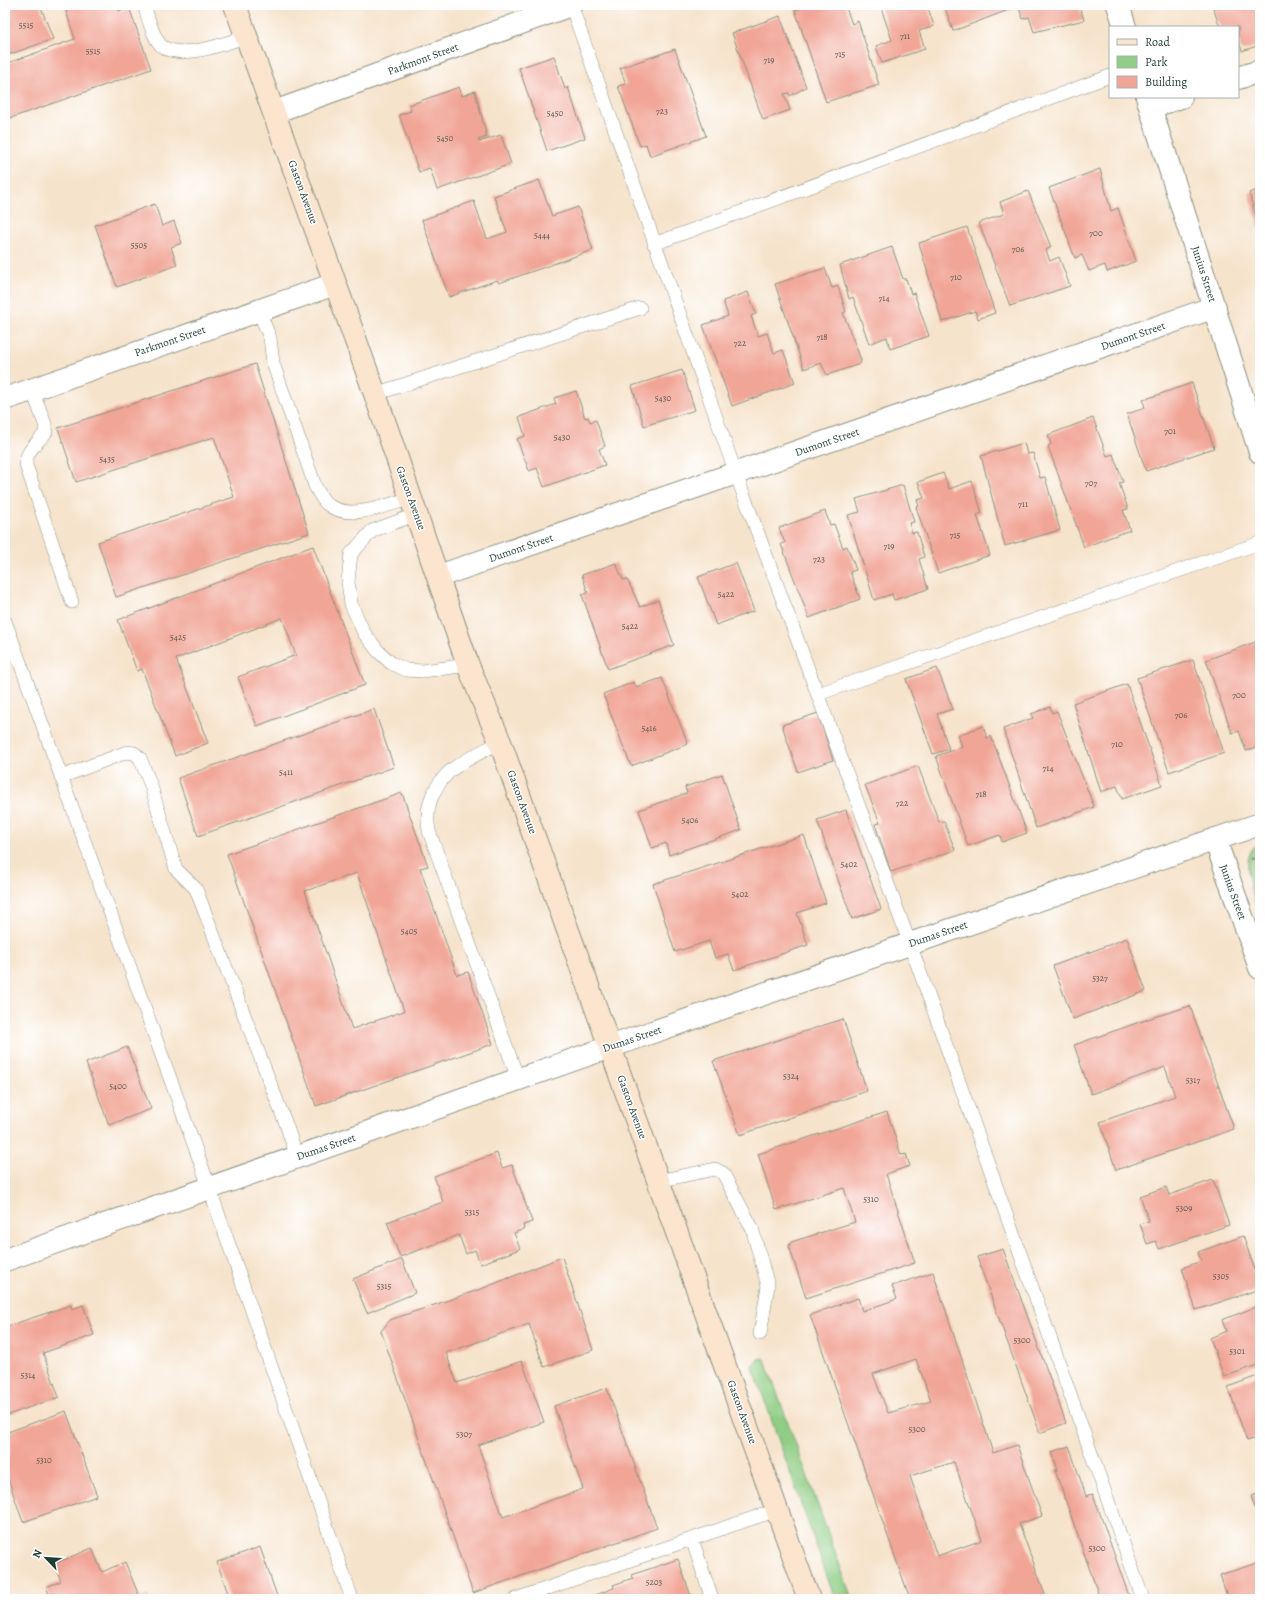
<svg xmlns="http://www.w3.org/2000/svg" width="1265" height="1604" viewBox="0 0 1265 1604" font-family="Alegreya,serif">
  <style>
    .green { fill: #8ece85; stroke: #56865c }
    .building { fill: #f1a596; fill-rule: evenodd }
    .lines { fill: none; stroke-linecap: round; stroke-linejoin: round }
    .lane-casing { stroke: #8a9080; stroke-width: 14 }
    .street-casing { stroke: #8a9080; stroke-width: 24 }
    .secondary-casing { stroke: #8a9080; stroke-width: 24 }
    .path { stroke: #8a9080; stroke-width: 2.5; stroke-dasharray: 3 3; stroke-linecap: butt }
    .lane { stroke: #fff; stroke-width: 13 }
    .street { stroke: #fff; stroke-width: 22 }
    .secondary { stroke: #fbe5cf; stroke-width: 22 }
    .labels { text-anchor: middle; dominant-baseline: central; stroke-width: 3; stroke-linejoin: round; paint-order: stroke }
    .number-label { font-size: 9px; fill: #54574c }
    .street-label { font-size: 11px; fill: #1f3d34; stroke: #fff }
  </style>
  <rect width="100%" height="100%" fill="#fff"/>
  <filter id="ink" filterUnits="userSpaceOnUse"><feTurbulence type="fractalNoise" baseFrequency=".025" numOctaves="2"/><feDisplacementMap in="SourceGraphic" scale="8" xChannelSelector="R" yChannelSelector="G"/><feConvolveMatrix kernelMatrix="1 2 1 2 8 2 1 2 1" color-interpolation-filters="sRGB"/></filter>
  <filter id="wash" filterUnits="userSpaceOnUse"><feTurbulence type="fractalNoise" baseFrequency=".012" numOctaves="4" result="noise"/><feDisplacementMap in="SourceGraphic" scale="16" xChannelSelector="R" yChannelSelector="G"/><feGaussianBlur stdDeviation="0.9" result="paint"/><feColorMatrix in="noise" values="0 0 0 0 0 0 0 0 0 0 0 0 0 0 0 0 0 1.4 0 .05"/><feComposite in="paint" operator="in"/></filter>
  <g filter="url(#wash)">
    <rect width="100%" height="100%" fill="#f6e3cb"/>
    <path class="green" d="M1260 843V918C1255 899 1235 855 1260 843Z
      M763 1358 765 1359 767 1365 852 1599H835L752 1365 758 1359Z"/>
    <g id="blocks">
      <path class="building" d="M5 5H40L53 39 5 56Z
        M64 5H117L119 11 129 7 151 69 5 120V64L75 39Z
        M809 5H845L852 24 858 21 879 85 826 102 795 10Z
        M880 5H927L934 26 919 31 925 49 882 63 876 46 892 40Z
        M944 5H1010L1011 9 953 31Z
        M1018 5H1079L1084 20 1034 32 1029 17 1023 19Z
        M1212 5H1260V45L1242 51 1238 39V27H1220Z
        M780 16 806 87 790 96 789 93 784 94 790 110 763 120 732 33Z
        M675 49 706 136 650 156 646 144 640 146 618 86 626 84 620 68Z
        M554 56 565 89 568 87 585 138 547 151 519 68Z
        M459 87 462 96 475 91 487 137 478 140 479 142 501 135 511 164 437 190 430 168 419 172 399 115 411 111 409 105Z
        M1100 169 1111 211 1118 208 1136 261 1107 272 1105 265 1089 271 1082 255 1075 258 1049 188Z
        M539 180 552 216 578 207 593 250 499 283 497 280 449 297 422 220 474 201 487 239 507 232 494 196Z
        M1260 189V231L1249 193Z
        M1028 191 1051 247 1046 250 1050 261 1059 257 1070 286 1010 306 979 223 1004 214 1000 202Z
        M155 204 162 226 174 221 177 230 182 243 171 247 177 265 117 287 95 225Z
        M967 227 995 313 978 319 975 311 942 322 919 243Z
        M892 247 903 279H906L911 294 914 293 929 336 890 349 887 337 869 344 853 297 849 299 840 265Z
        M825 268 832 288 838 286 846 312 843 313 861 360 860 364 827 375 821 363 804 369 775 284Z
        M748 292 756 314 751 316 758 336 767 333 774 353 783 350 795 383 732 406 703 325 728 316 723 301Z
        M255 364 309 533 116 597 98 542 234 497 214 437 76 482 58 428Z
        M682 370 695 410 644 426 632 386Z
        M1192 383 1214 448 1146 471 1127 414 1145 408 1143 400Z
        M576 391 585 418 588 417 590 422 596 420 605 446 599 449 605 465 544 487 537 468 529 471 517 439 525 436 519 417 556 404 554 398Z
        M1093 418 1107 456 1113 454 1123 482 1119 483 1128 509 1123 510 1130 530 1084 547 1048 446 1051 444 1048 435Z
        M1024 443 1027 454 1033 453 1040 478 1045 477 1060 530 1005 546 981 456Z
        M943 473 949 489 972 481 982 513 977 515 990 555 938 573 916 507 919 506 917 500 924 498 918 482Z
        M903 485 914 522 909 523 912 533 917 532 924 557 919 559 928 589 894 600 892 594 874 600 848 515 860 512 856 499Z
        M825 511 830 525 834 524 843 548 847 546 856 570 850 572 860 599 809 618 781 544 785 543 779 528Z
        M313 546 365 685 257 726 238 677 296 655 282 618 176 659 208 743 175 756 142 669 137 671 118 620Z
        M616 563 623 580 627 579 640 607 658 600 674 645 608 669 582 595 588 593 582 575Z
        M736 563 754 611 716 625 698 577Z
        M1258 641 1260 646V746L1246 751 1239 731 1232 733 1206 660Z
        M1193 660 1224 753 1169 772 1137 678Z
        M937 668 953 709 937 714 949 749 933 754 906 679Z
        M662 678 688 744 631 766 603 694 634 682 636 687Z
        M1127 684 1162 785 1122 799 1117 786 1101 792 1073 703Z
        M1050 707 1052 713 1057 711 1094 807 1036 828 1003 729 1033 718 1031 714Z
        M374 709 394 767 198 836 178 778Z
        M818 713 833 760 798 772 782 725Z
        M983 726 987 738 991 736 1027 833 1002 842 1000 835 968 846 936 756 962 747 958 735Z
        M918 766 939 822 944 821 955 850 891 872 875 824 880 823 865 785Z
        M722 774 741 830 669 855 666 843 652 848 639 810 687 793 685 787Z
        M402 793 428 866 420 868 457 975 468 972 493 1044 316 1106 227 854ZM357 873 404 1011 352 1029 305 891Z
        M846 810 881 909 852 919 817 820Z
        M804 835 826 903 797 913 808 945 734 970 728 954 715 958 709 941 675 952 653 884Z
        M1127 938 1146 991 1073 1019 1053 966Z
        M1190 1006 1234 1129 1116 1170 1100 1122 1175 1096 1165 1067 1091 1094 1074 1045 1154 1017Z
        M843 1019 867 1091 740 1135 713 1061Z
        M127 1047 151 1109 109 1125 86 1063Z
        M887 1112 901 1155 906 1154 910 1166 886 1174 915 1263 806 1298 789 1246 791 1242 855 1222 844 1188 776 1210 758 1154Z
        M5 1120 9 1132 5 1134Z
        M497 1153 502 1168 512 1165 532 1222 523 1225 524 1229 514 1233 520 1249 480 1264 475 1250 466 1254 459 1235 400 1257 387 1222 443 1202 434 1176Z
        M1213 1180 1229 1225 1159 1249 1156 1241 1147 1244 1140 1224 1149 1221 1140 1196 1166 1187 1169 1195Z
        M1243 1236 1260 1284V1289L1196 1310 1182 1268 1201 1261 1198 1252Z
        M1003 1249 1066 1423 1040 1433 977 1257Z
        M562 1257 593 1350 544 1367 529 1324 446 1353 457 1383 522 1361 544 1422 478 1445 503 1517 583 1489 554 1406 607 1388 657 1528 473 1593 381 1331 390 1320 481 1289Z
        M402 1259 415 1293 367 1313 353 1279Z
        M933 1272 993 1453 1017 1445 1042 1516 1019 1524 1047 1599H1000L999 1596 989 1599H910L810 1315 858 1298 862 1311 897 1299 892 1286ZM916 1359 931 1401 888 1413 873 1374ZM954 1462 982 1540 937 1556 910 1476Z
        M71 1305 72 1309 83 1305 94 1335 43 1353 59 1397 5 1416V1327Z
        M1258 1306 1260 1311V1364L1224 1377 1210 1338 1226 1331 1222 1320Z
        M1260 1375V1437L1247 1441 1228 1387Z
        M66 1411 97 1496 23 1522 5 1470V1433Z
        M1069 1446 1086 1496 1093 1494 1130 1599H1100L1055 1470H1058L1052 1452Z
        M1260 1493V1524L1251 1496Z
        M260 1547 278 1599H230L217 1562Z
        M92 1548 102 1572 125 1562 140 1598 148 1595 150 1599H51L46 1587 61 1581 54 1564Z
        M678 1559 692 1599H584L614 1588 613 1585 633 1578 632 1575Z
        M1260 1562V1599H1228L1220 1575Z"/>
    </g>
  </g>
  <g filter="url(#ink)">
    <use href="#blocks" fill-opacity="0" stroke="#8a9080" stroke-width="1"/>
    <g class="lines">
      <defs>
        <path id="lane" d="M144 5C148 16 153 40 163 47 184 60 226 43 247 36
          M571 5 736 474 910 944 1143 1599
          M654 244 1110 76
          M259 311 270 338 273 363 315 486C318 491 322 500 327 504 349 522 386 505 411 498
          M32 389 45 424 46 432C38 443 25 451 26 465L72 602
          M375 394 640 308
          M417 514 372 531 351 554 348 582 351 604 364 633 378 651 391 663 406 670 423 671 468 665
          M5 621 201 1164 352 1599
          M818 694 1260 543
          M500 742C488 749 454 765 447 774 431 791 425 808 429 831L518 1079
          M61 777 127 752 134 753 140 758 150 783 176 869 196 889 287 1127 297 1157
          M658 1181 715 1169 723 1173 752 1228 768 1286 760 1334
          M692 1539 712 1599
          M516 1599 777 1510"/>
        <path id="street" d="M1118 5 1125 27
          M1238 78 1260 71
          M1147 97 1260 452
          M1151 107 1181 97
          M274 112 571 5
          M5 399 335 284
          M439 576 1215 307
          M1215 839 1260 968
          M5 1260 641 1036 1260 824"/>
        <path id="secondary" d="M235 5 375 394 468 665 500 742 809 1599"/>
      </defs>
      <use href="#lane" class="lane-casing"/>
      <use href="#street" class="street-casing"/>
      <use href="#secondary" class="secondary-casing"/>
      <path class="path" d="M1251 859 1260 857"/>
      <use href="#lane" class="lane"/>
      <use href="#street" class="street"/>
      <use href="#secondary" class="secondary"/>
    </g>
  </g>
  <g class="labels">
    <g class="number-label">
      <text x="26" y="25">5515</text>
      <text x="905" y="36">711</text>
      <text x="93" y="51">5515</text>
      <text x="840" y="54">715</text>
      <text x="769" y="60">719</text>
      <text x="662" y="111">723</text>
      <text x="555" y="113">5450</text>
      <text x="445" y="138">5450</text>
      <text x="1096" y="233">700</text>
      <text x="542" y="235">5444</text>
      <text x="139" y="245">5505</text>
      <text x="1018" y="249">706</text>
      <text x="956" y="277">710</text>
      <text x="884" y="298">714</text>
      <text x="822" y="337">718</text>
      <text x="740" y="343">722</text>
      <text x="663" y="398">5430</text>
      <text x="1170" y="431">701</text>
      <text x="562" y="437">5430</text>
      <text x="107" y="459">5435</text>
      <text x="1091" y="483">707</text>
      <text x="1023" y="504">711</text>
      <text x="955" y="535">715</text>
      <text x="889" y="546">719</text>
      <text x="819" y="559">723</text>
      <text x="726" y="594">5422</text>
      <text x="630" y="626">5422</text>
      <text x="178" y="637">5425</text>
      <text x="1239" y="695">700</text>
      <text x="1181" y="715">706</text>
      <text x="649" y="728">5416</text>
      <text x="1117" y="744">710</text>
      <text x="1048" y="768">714</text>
      <text x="286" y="772">5411</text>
      <text x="981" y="794">718</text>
      <text x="902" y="803">722</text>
      <text x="690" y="820">5406</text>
      <text x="849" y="864">5402</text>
      <text x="740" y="894">5402</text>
      <text x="409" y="931">5405</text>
      <text x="1100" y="978">5327</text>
      <text x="791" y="1076">5324</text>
      <text x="1193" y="1080">5317</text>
      <text x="118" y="1086">5400</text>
      <text x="871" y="1199">5310</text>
      <text x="1184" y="1208">5309</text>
      <text x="472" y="1212">5315</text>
      <text x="1221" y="1276">5305</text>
      <text x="384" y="1286">5315</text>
      <text x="1022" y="1340">5300</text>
      <text x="1237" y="1351">5301</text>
      <text x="28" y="1375">5314</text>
      <text x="917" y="1429">5300</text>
      <text x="464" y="1434">5307</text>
      <text x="44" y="1460">5310</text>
      <text x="1097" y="1548">5300</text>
      <text x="654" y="1582">5203</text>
    </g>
    <g class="street-label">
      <text transform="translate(423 59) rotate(-20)">Parkmont Street</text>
      <text transform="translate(303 192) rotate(70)">Gaston Avenue</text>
      <text transform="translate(1204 274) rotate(72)">Junius Street</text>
      <text transform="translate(1133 336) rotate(-19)">Dumont Street</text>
      <text transform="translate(170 341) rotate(-19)">Parkmont Street</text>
      <text transform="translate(827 442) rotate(-19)">Dumont Street</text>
      <text transform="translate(411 498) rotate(70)">Gaston Avenue</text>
      <text transform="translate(521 548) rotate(-19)">Dumont Street</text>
      <text transform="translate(522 802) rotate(70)">Gaston Avenue</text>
      <text transform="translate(1233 892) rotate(70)">Junius Street</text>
      <text transform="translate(938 934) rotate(-19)">Dumas Street</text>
      <text transform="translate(632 1039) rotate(-19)">Dumas Street</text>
      <text transform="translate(632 1107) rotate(70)">Gaston Avenue</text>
      <text transform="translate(326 1147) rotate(-19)">Dumas Street</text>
      <text transform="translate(742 1412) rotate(70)">Gaston Avenue</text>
    </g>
  </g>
  <rect width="1265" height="1604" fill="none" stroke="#fff" stroke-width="20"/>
  <rect x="1109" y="26" width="130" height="72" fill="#ffffff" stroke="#a5b1ae"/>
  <rect x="1117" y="39" width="20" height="6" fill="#fbe5cf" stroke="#a5b1ae"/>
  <text x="1145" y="46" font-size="12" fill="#1f3d34">Road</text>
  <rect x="1117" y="56" width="20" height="12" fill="#8ece85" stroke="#a5b1ae"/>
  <text x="1145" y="66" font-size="12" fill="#1f3d34">Park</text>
  <rect x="1117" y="76" width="20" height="12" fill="#f1a596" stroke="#a5b1ae"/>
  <text x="1145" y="86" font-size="12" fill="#1f3d34">Building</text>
  <g transform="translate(46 1558) rotate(295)" stroke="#ffffff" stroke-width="3" paint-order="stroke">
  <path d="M0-3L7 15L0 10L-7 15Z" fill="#1f3d34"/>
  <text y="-6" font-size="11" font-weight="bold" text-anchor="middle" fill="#1f3d34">N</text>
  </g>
</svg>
